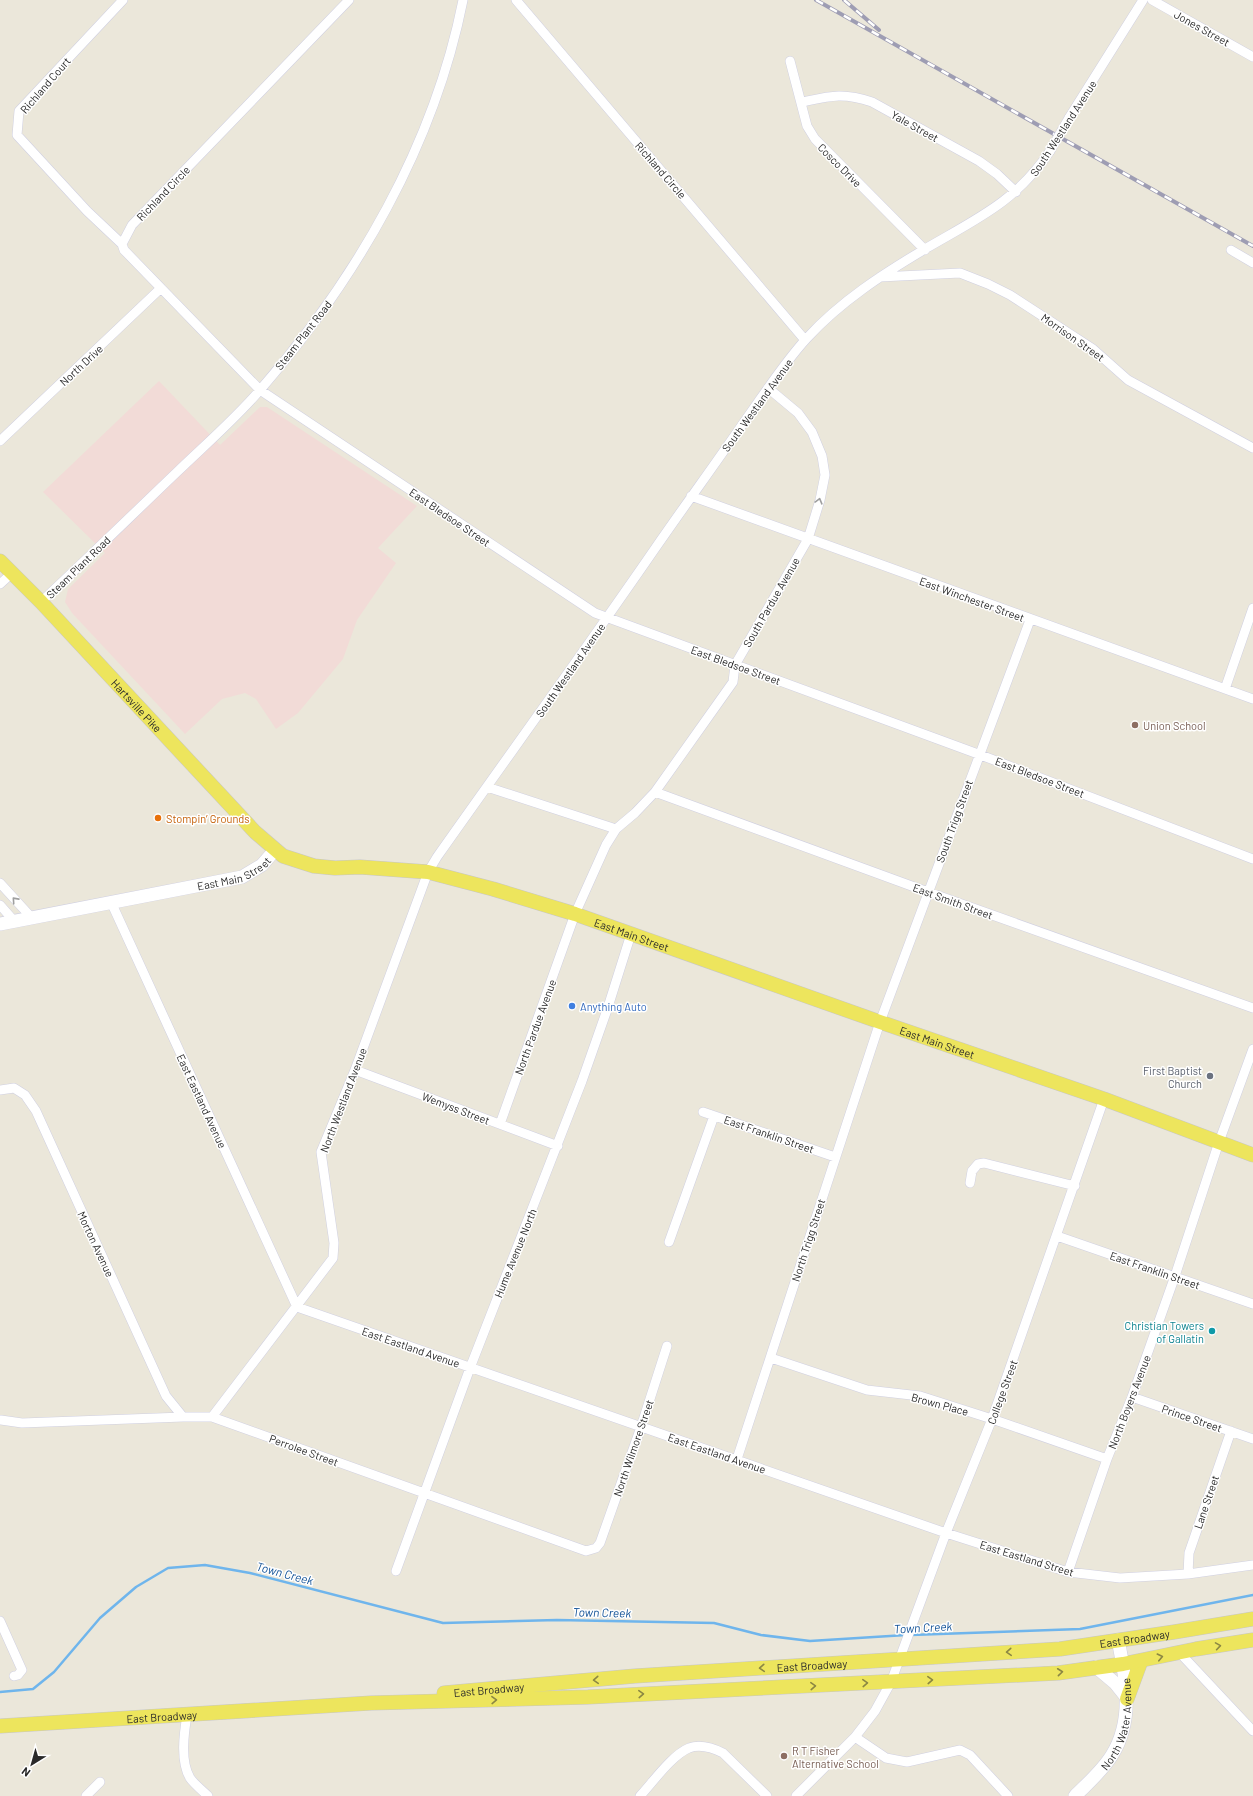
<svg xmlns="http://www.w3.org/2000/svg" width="1253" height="1796" viewBox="0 0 1253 1796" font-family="Barlow,sans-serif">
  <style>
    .medical { fill: #f2dbd7 }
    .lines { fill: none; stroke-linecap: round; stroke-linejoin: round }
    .stream { stroke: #6fb5ec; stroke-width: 2.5 }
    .street-casing { stroke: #d0d0e1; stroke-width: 10 }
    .secondary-casing { stroke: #d0d0e1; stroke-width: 14 }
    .primary-casing { stroke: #c7c7c7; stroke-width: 15 }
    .street { stroke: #fff; stroke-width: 9 }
    .secondary { stroke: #fff; stroke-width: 13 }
    .primary { stroke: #ede55d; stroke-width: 14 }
    .rail-casing { stroke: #9e9db3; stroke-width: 4 }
    .rail { stroke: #fff; stroke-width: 2.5; stroke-dasharray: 8; stroke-linecap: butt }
    .street-bridge-casing { stroke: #d0d0e1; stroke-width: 10; stroke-linecap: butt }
    .street-bridge { stroke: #fff; stroke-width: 9 }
    .oneway { stroke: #9f9f9f }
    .oneway2 { stroke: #8b8743 }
    .education-dot { fill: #8d6e63; stroke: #fff; stroke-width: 1.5 }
    .food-dot { fill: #e8710a; stroke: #fff; stroke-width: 1.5 }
    .shop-dot { fill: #3f7fe0; stroke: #fff; stroke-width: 1.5 }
    .worship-dot { fill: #6b7280; stroke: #fff; stroke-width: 1.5 }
    .culture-dot { fill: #0f9aa8; stroke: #fff; stroke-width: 1.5 }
    .labels { text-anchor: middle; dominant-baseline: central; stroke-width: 3; stroke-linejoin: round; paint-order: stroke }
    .street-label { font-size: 11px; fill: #292929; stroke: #fff }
    .education-label { font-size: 11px; fill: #785e54; stroke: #fff; text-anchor: start }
    .food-label { font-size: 11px; fill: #c56008; stroke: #fff; text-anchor: start }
    .shop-label { font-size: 11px; fill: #366cbe; stroke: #fff; text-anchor: start }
    .worship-label { font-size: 11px; fill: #5b616d; stroke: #fff; text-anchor: end }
    .culture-label { font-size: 11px; fill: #0d838f; stroke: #fff; text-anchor: end }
    .water-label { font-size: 12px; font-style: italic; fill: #105096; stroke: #fff }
  </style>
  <rect width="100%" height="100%" fill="#ebe7da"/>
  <path class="medical" d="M159 381 220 445 260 407H267L417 506 378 548 396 563 357 620 343 659 298 713 276 729 256 699 245 693 222 699 185 734 72 613 65 602 68 589 105 553 43 492Z"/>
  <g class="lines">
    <path class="stream" d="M911 1635 1080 1629 1253 1595
      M0 1692 33 1689 54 1672 100 1618 136 1587 168 1568 205 1565 250 1573 443 1623 557 1620 714 1623 761 1635 810 1641 906 1635"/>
    <defs>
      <path id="street" d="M349 0 132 225 122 244 124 250 260 390 595 613 978 754 1253 859
        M516 0 805 340
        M1152 0 1253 57
        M790 61 807 126 815 139 925 250
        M802 102C830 96 843 92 872 102L979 161 997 174 1016 192
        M1069 118 1143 0
        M122 244 87 211 17 135 19 111 123 0
        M1231 250 1253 263
        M880 277 960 273 988 284 1010 295 1093 349 1128 380 1253 448
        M0 441 161 288
        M691 496 1253 699
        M0 584 12 573
        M41 602C87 559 132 515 177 472 205 445 235 419 260 390 357 278 434 146 463 0
        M1225 689 1253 608
        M487 787 616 829
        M655 792 928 892 1253 1008
        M0 883 31 917
        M111 902 297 1307 946 1533 1068 1572 1120 1578 1188 1574 1253 1565
        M0 905 14 921
        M355 1070 558 1146
        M0 1090 14 1088 25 1095 36 1111 166 1396 183 1417
        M703 1112 835 1157
        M500 1124 575 914 606 845 616 829 635 813 655 792 733 682 735 665 808 539 820 500 825 475 822 456 812 432 798 413 768 388
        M970 1183 972 1171 978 1164 984 1163 1075 1186
        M1057 1236 1253 1304
        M669 1242 714 1116
        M771 1358 867 1390 920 1396 992 1419 1107 1459
        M1132 1397 1253 1439
        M212 1417 333 1258 334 1243 321 1152 355 1070 428 872 437 857C509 755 583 653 654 550 683 508 713 467 742 425 763 396 783 364 807 338 841 301 883 274 925 249 976 219 1016 202 1050 151
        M1 1420 22 1423 183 1417H212L586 1551 596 1548 600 1543 641 1427 667 1346
        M737 1459 880 1022 1030 620
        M396 1571 470 1368 582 1081 608 1007 631 934
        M1068 1572 1107 1459 1132 1397 1175 1276 1219 1142 1253 1049
        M1188 1574 1189 1553 1231 1431
        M0 1621 22 1670 18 1675 14 1676
        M1179 1652 1253 1731
        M187 1715C184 1733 180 1761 190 1778 194 1784 203 1791 208 1796
        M855 1737 886 1758 907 1762 960 1750 970 1755 1008 1796
        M86 1796 100 1782
        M640 1796C653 1782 672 1755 689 1748 700 1744 713 1748 723 1753L767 1796
        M796 1796 855 1737 875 1711 891 1682 946 1533 992 1419 1104 1099"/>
      <g id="secondary">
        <path id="s1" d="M0 924 242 877 262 865 275 850"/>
        <path d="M1096 1667 1115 1683 1127 1698"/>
        <path id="s2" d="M1075 1796C1088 1783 1103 1770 1112 1755 1134 1720 1126 1678 1118 1640"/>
      </g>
      <g id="primary">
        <path id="s3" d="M0 561 41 602 255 832 283 856 314 866 335 868 360 867 428 872 493 889 575 914 880 1022 1104 1099 1253 1155"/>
        <path id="s4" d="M444 1693 635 1676 1060 1649 1174 1632 1253 1619"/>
        <path d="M1127 1699 1141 1661"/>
        <path id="s5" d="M0 1726 371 1703 588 1697 1058 1673 1123 1664 1196 1649 1253 1640"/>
      </g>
    </defs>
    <use href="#street" class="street-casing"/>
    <use href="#secondary" class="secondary-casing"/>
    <use href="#primary" class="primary-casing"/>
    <use href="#street" class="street"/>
    <use href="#secondary" class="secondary"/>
    <use href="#primary" class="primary"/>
    <defs>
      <path id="rail" d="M816 0 1253 246
        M844 0 879 30"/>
    </defs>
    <use href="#rail" class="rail-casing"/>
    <use href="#rail" class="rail"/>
    <defs>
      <path id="street-bridge" d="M1050 151 1069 118"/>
    </defs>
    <use href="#street-bridge" class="street-bridge-casing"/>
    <use href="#street-bridge" class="street-bridge"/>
  </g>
  <defs><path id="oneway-chevron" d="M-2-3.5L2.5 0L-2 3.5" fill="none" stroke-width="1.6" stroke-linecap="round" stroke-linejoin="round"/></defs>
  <g class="oneway">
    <use href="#oneway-chevron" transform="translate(819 501) rotate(-75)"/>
    <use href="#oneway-chevron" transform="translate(15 900) rotate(-132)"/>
  </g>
  <g class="oneway2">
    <use href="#oneway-chevron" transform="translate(1218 1646) rotate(-9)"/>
    <use href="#oneway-chevron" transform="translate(1009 1652) rotate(176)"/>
    <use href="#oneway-chevron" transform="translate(1160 1657) rotate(-13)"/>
    <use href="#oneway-chevron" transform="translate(762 1668) rotate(176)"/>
    <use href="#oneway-chevron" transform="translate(1060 1672) rotate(-6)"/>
    <use href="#oneway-chevron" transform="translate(596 1680) rotate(176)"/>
    <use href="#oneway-chevron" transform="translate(930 1680) rotate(-3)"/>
    <use href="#oneway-chevron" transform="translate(865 1683) rotate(-3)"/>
    <use href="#oneway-chevron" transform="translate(813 1686) rotate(-3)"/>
    <use href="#oneway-chevron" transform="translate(641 1694) rotate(-3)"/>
    <use href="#oneway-chevron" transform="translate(494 1700) rotate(-2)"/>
  </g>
  <g class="education-dot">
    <circle cx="1135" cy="725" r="4"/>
    <circle cx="784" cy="1756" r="4"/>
  </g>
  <circle class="food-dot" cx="158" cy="818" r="4"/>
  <circle class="shop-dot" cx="572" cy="1006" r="4"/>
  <circle class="worship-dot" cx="1210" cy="1076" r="4"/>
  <circle class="culture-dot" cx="1212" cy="1331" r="4"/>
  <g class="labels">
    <g class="street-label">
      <text transform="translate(1202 28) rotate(29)">Jones Street</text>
      <text transform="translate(45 85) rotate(-49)">Richland Court</text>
      <text transform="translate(915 126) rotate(29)">Yale Street</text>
      <text transform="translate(1063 128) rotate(-57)">South Westland Avenue</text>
      <text transform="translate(840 165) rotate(45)">Cosco Drive</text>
      <text transform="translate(661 170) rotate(49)">Richland Circle</text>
      <text transform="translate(163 193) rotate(-46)">Richland Circle</text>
      <text transform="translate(303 335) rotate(-52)">Steam Plant Road</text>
      <text transform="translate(1073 337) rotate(35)">Morrison Street</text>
      <text transform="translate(81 365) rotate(-43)">North Drive</text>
      <text transform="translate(757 405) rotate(-54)">South Westland Avenue</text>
      <text transform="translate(450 517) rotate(34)">East Bledsoe Street</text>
      <text transform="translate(78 567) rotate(-44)">Steam Plant Road</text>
      <text transform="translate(972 599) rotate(20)">East Winchester Street</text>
      <text transform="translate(771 602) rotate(-60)">South Pardue Avenue</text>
      <text transform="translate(736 665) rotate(20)">East Bledsoe Street</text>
      <text transform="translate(570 670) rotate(-55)">South Westland Avenue</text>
      <text stroke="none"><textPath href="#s3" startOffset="199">Hartsville Pike</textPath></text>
      <text transform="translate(1040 777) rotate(21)">East Bledsoe Street</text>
      <text transform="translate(954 821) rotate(-70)">South Trigg Street</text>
      <text stroke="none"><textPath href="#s1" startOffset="240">East Main Street</textPath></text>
      <text transform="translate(953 901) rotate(20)">East Smith Street</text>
      <text stroke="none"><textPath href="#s3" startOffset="769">East Main Street</textPath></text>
      <text transform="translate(535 1027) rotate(-70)">North Pardue Avenue</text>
      <text stroke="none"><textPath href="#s3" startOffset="1093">East Main Street</textPath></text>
      <text transform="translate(343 1100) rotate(-69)">North Westland Avenue</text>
      <text transform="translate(202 1101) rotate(65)">East Eastland Avenue</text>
      <text transform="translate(456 1108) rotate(21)">Wemyss Street</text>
      <text transform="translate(769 1134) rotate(19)">East Franklin Street</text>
      <text transform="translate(808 1240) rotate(-72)">North Trigg Street</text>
      <text transform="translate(96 1244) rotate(65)">Morton Avenue</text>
      <text transform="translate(515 1253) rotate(-68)">Hume Avenue North</text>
      <text transform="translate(1155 1270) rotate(19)">East Franklin Street</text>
      <text transform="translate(411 1347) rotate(19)">East Eastland Avenue</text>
      <text transform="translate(1002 1392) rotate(-70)">College Street</text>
      <text transform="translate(1129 1402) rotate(-69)">North Boyers Avenue</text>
      <text transform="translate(940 1404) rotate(15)">Brown Place</text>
      <text transform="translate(1192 1418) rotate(19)">Prince Street</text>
      <text transform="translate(633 1448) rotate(-71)">North Wilmore Street</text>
      <text transform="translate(304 1450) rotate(20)">Perrolee Street</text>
      <text transform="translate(717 1453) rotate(19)">East Eastland Avenue</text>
      <text transform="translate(1206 1502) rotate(-71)">Lane Street</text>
      <text transform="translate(1027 1558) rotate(17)">East Eastland Street</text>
      <text stroke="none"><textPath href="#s4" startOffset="693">East Broadway</textPath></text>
      <text stroke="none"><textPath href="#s4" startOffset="369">East Broadway</textPath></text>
      <text stroke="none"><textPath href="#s4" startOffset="45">East Broadway</textPath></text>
      <text stroke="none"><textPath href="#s5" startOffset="162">East Broadway</textPath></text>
      <text stroke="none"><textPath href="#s2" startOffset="87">North Water Avenue</textPath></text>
    </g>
    <g class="education-label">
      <text x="1143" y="725">Union School</text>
      <text x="792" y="1750">R T Fisher<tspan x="792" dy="13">Alternative School</tspan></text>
    </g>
    <g class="food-label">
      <text x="166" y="818">Stompin’ Grounds</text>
    </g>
    <g class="shop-label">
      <text x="580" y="1006">Anything Auto</text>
    </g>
    <g class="worship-label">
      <text x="1202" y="1070">First Baptist<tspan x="1202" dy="13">Church</tspan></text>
    </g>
    <g class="culture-label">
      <text x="1204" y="1325">Christian Towers<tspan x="1204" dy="13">of Gallatin</tspan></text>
    </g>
    <g class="water-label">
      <text transform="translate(285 1573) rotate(15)">Town Creek</text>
      <text transform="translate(602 1612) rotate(1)">Town Creek</text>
      <text transform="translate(923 1627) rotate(-3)">Town Creek</text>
    </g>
  </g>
  <g transform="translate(32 1764) rotate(217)" stroke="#ffffff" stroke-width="3" paint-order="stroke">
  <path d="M0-3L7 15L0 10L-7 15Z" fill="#292929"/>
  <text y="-6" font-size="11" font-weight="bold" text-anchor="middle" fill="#292929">N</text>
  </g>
</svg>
